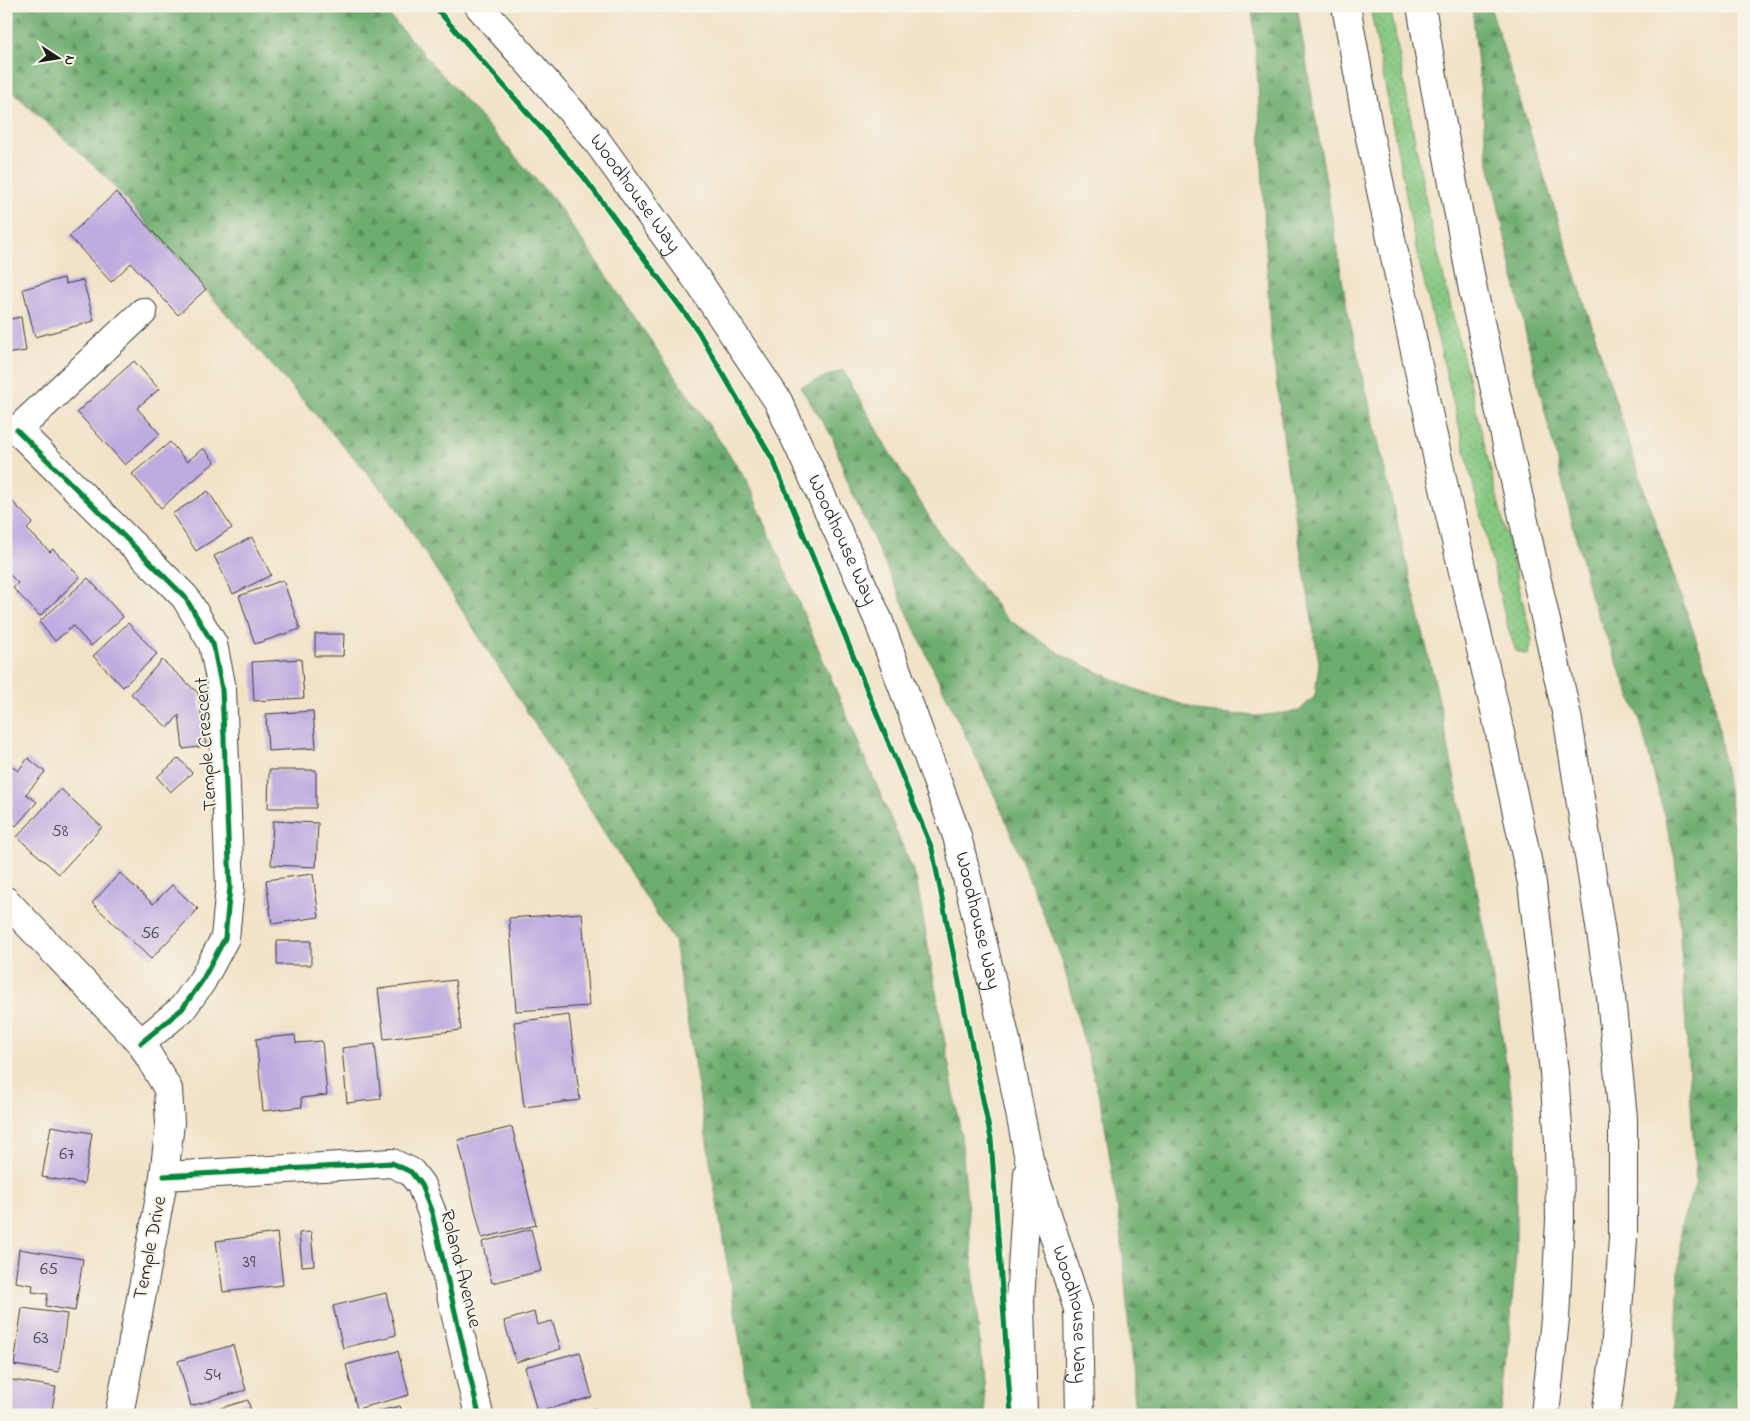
<svg xmlns="http://www.w3.org/2000/svg" width="1750" height="1421" viewBox="0 0 1750 1421" font-family="'Indie Flower',sans-serif">
  <style>
    .grass { fill: url(#grass-dots); stroke: #52724f }
    .forest { fill: url(#forest-firs); stroke: #456446 }
    .building { fill: #beace0 }
    .lines { fill: none; stroke-linecap: round; stroke-linejoin: round }
    .minor-casing { stroke: #3c3a36; stroke-width: 30 }
    .major-casing { stroke: #3c3a36; stroke-width: 30 }
    .highway-casing { stroke: #3c3a36; stroke-width: 30 }
    .minor { stroke: #fff; stroke-width: 28 }
    .major { stroke: #fff; stroke-width: 28 }
    .highway { stroke: #fff; stroke-width: 28 }
    .cycleway-casing { stroke: #f7f3e8; stroke-width: 8 }
    .cycleway { stroke: #00873e; stroke-width: 5 }
    .labels { text-anchor: middle; dominant-baseline: central; stroke-width: 4; stroke-linejoin: round; paint-order: stroke }
    .number-label { font-size: 18px; fill: #44404d }
    .street-label { font-size: 20px; fill: #1c1c1c; stroke: #f7f3e8 }
  </style>
  <defs>
    <pattern id="grass-dots" width="8" height="8" patternUnits="userSpaceOnUse" patternTransform="scale(1.25)"><rect width="8" height="8" fill="#88c982"/><path d="M2 2h.1M6 6h.1" fill="none" stroke="#75ac70" stroke-width="1.8" stroke-linecap="round"/></pattern>
    <pattern id="forest-firs" width="22" height="20" patternUnits="userSpaceOnUse" patternTransform="scale(1.25)"><rect width="22" height="20" fill="#6ead70"/><path d="M5 1l3.5 6h-7zM16 11l3.5 6h-7z" fill="#5a8c5b"/></pattern>
  </defs>
  <rect width="100%" height="100%" fill="#f7f3e8"/>
  <filter id="ink" filterUnits="userSpaceOnUse"><feTurbulence type="fractalNoise" baseFrequency=".02" numOctaves="2"/><feDisplacementMap in="SourceGraphic" scale="10" xChannelSelector="R" yChannelSelector="G"/><feConvolveMatrix kernelMatrix="1 2 1 2 8 2 1 2 1" color-interpolation-filters="sRGB"/></filter>
  <filter id="wash" filterUnits="userSpaceOnUse"><feTurbulence type="fractalNoise" baseFrequency=".0096" numOctaves="4" result="noise"/><feDisplacementMap in="SourceGraphic" scale="20" xChannelSelector="R" yChannelSelector="G"/><feGaussianBlur stdDeviation="1.12" result="paint"/><feColorMatrix in="noise" values="0 0 0 0 0 0 0 0 0 0 0 0 0 0 0 0 0 1.4 0 .05"/><feComposite in="paint" operator="in"/></filter>
  <g filter="url(#wash)">
    <rect width="100%" height="100%" fill="#f2e3c8"/>
    <path class="grass" d="M1370 6H1390L1429 217 1532 640 1527 655 1516 651 1508 628 1416 248Z"/>
    <path class="forest" d="M6 6H381L554 200 746 479 916 878 961 1134 986 1415H752L674 941 392 501 103 174 6 86Z
      M1252 6H1297L1347 309 1440 705 1486 936 1516 1125V1254L1506 1380 1499 1415H1136L1121 1232 1103 1112 1062 960 1002 811 930 662 848 484 833 438 800 387 843 370 885 445 941 536 1006 618 1064 656 1135 689 1205 712 1257 716 1299 711 1315 696 1319 663 1287 466 1270 331 1258 84Z
      M1472 6H1490L1646 496 1712 685 1744 892V1389L1739 1415H1673L1681 1226 1696 1182 1675 858 1640 720 1591 598 1528 343 1487 154Z"/>
    <g id="blocks">
      <path class="building" d="M116 192 206 289 178 315 131 263 111 282 69 236Z
        M64 278 65 284 83 280 94 321 35 337 23 289Z
        M21 317 26 351 6 354V320Z
        M134 361 159 389 137 408 160 434 125 465 77 412Z
        M170 442 187 462 203 448 215 462 161 508 132 474Z
        M208 491 232 528 196 551 172 514Z
        M13 502 33 523 27 529 50 552 53 549 80 577 40 616 13 588 18 583 6 571V508Z
        M252 537 271 575 233 594 214 556Z
        M88 578 123 617 91 646 73 626 55 641 39 622Z
        M283 580 300 629 255 644 239 596Z
        M128 623 157 654 123 687 93 656Z
        M315 634H344L343 656H315Z
        M301 659 304 698 254 701 252 662Z
        M162 660 198 693 206 746 183 749 179 715 168 728 131 694Z
        M313 711 316 748 268 751 266 714Z
        M28 758 45 772 26 794 37 802 16 826 6 818V761L18 771Z
        M179 758 192 773 170 792 157 777Z
        M269 770H316V808H268Z
        M61 789 102 827 59 874 17 837Z
        M273 821 318 823 316 867 271 865Z
        M120 873 153 904 172 885 198 909 151 959 92 903Z
        M313 874 319 917 272 924 266 880Z
        M582 913 589 1006 516 1011 509 918Z
        M277 941H311V965H277Z
        M455 980 461 1030 384 1039 378 989Z
        M569 1015 580 1100 524 1107 514 1022Z
        M295 1035 296 1043 322 1041 327 1095 301 1098 302 1107 263 1111 256 1039Z
        M375 1044 381 1099 347 1103 342 1048Z
        M51 1126 92 1133 84 1184 42 1177Z
        M512 1127 536 1225 482 1238 458 1140Z
        M531 1229 541 1271 492 1283 482 1242Z
        M311 1232 314 1265 302 1266 299 1233Z
        M277 1233 283 1285 223 1292 216 1241Z
        M19 1249 83 1259 75 1311 46 1306 48 1294 32 1292 33 1285 15 1282Z
        M386 1293 396 1335 343 1348 333 1306Z
        M22 1308 67 1314 59 1372 14 1365Z
        M534 1312 537 1325 552 1321 561 1349 516 1362 504 1321Z
        M233 1345 246 1390 191 1406 178 1361Z
        M398 1351 409 1395 357 1409 346 1365Z
        M580 1352 592 1397 537 1412 525 1367Z
        M6 1379 56 1387 51 1415H23L6 1412Z
        M248 1400 252 1415H201V1414Z
        M400 1406 403 1415H367V1414Z
        M595 1408 597 1415H574V1414Z"/>
    </g>
  </g>
  <g filter="url(#ink)">
    <use href="#blocks" fill-opacity="0" stroke="#3c3a36" stroke-width="1"/>
    <g class="lines">
      <defs>
        <path id="minor" d="M6 901 141 1043 168 1089 170 1123 164 1176 119 1415
          M141 1043 182 1009 202 981 225 938 230 887 222 689 213 644 185 597 17 430 143 312
          M164 1176 392 1163 411 1172 421 1185 432 1213 479 1415"/>
        <g id="major">
          <path id="s1" d="M479 6 594 137 700 284 778 401 878 619 957 836 1005 1036 1029 1159 1078 1309 1080 1415"/>
          <path d="M1023 1415 1020 1301 1028 1173"/>
        </g>
        <path id="highway" d="M1346 6 1369 133 1393 248 1447 502 1495 710 1532 883 1554 1072 1559 1142 1560 1220 1555 1319 1545 1415
          M1421 6 1434 82 1473 290 1568 721 1611 997 1623 1118V1239L1615 1353 1606 1415"/>
      </defs>
      <use href="#minor" class="minor-casing"/>
      <use href="#major" class="major-casing"/>
      <use href="#highway" class="highway-casing"/>
      <use href="#minor" class="minor"/>
      <use href="#major" class="major"/>
      <use href="#highway" class="highway"/>
      <defs>
        <path id="cycleway" d="M434 6 583 176 698 331 774 462 932 849 991 1139 1011 1415
          M17 430 185 597 213 644 222 689 230 887 225 938 202 981 182 1009 141 1043
          M164 1176 392 1163 411 1172 421 1185 432 1213 479 1415"/>
      </defs>
      <use href="#cycleway" class="cycleway-casing"/>
      <use href="#cycleway" class="cycleway"/>
    </g>
  </g>
  <g class="labels">
    <g class="number-label">
      <text x="60" y="832">58</text>
      <text x="150" y="934">56</text>
      <text x="67" y="1155">67</text>
      <text x="249" y="1263">39</text>
      <text x="49" y="1270">65</text>
      <text x="41" y="1339">63</text>
      <text x="212" y="1376">54</text>
    </g>
    <g class="street-label">
      <text stroke="none"><textPath href="#s1" startOffset="244">Woodhouse Way</textPath></text>
      <text stroke="none"><textPath href="#s1" startOffset="649">Woodhouse Way</textPath></text>
      <text transform="translate(207 744) rotate(-94)">Temple Crescent</text>
      <text stroke="none"><textPath href="#s1" startOffset="1054">Woodhouse Way</textPath></text>
      <text transform="translate(151 1248) rotate(-79)">Temple Drive</text>
      <text transform="translate(460 1269) rotate(76)">Roland Avenue</text>
      <text stroke="none"><textPath href="#s1" startOffset="1460">Woodhouse Way</textPath></text>
    </g>
  </g>
  <rect width="1750" height="1421" fill="none" stroke="#f7f3e8" stroke-width="25"/>
  <g transform="translate(58 58) rotate(102)" stroke="#f7f3e8" stroke-width="4" paint-order="stroke">
  <path d="M0-4L9 19L0 12L-9 19Z" fill="#1c1c1c"/>
  <text y="-8" font-size="14" font-weight="bold" text-anchor="middle" fill="#1c1c1c">N</text>
  </g>
</svg>
